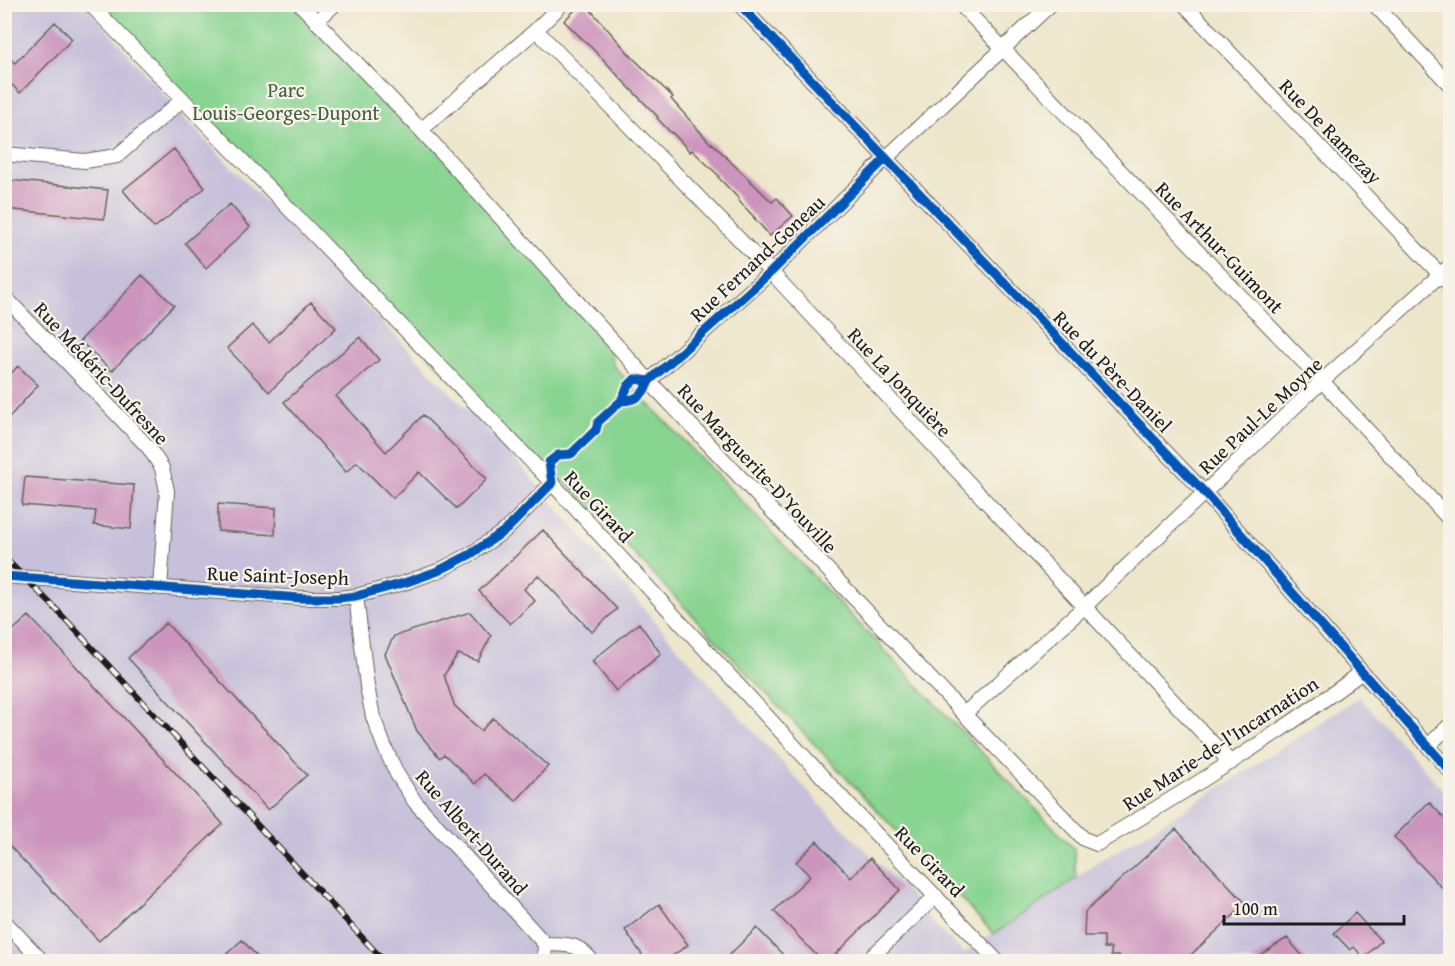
<svg xmlns="http://www.w3.org/2000/svg" width="1455" height="966" viewBox="0 0 1455 966" font-family="'Gentium Book Plus',serif">
  <style>
    .industrial { fill: #c6c0da }
    .green { fill: #88d491; stroke: #527856; stroke-width: 1.5 }
    .building { fill: #cc94be }
    .lines { fill: none; stroke-linecap: round; stroke-linejoin: round }
    .minor-casing { stroke: #666359; stroke-width: 16 }
    .minor { stroke: #fff; stroke-width: 14 }
    .rail-casing { stroke: #1c1c1c; stroke-width: 6 }
    .rail { stroke: #f7f3e8; stroke-width: 4; stroke-dasharray: 11; stroke-linecap: butt }
    .cycleway-casing { stroke: #f7f3e8; stroke-width: 13 }
    .cycleway { stroke: #0057b8; stroke-width: 9 }
    .labels { text-anchor: middle; dominant-baseline: central; stroke-width: 4.5; stroke-linejoin: round; paint-order: stroke }
    .park-label { font-size: 20px; fill: #425c45; stroke: #f7f3e8 }
    .street-label { font-size: 20px; fill: #1c1c1c; stroke: #f7f3e8 }
  </style>
  <rect width="100%" height="100%" fill="#f7f3e8"/>
  <filter id="ink" filterUnits="userSpaceOnUse"><feTurbulence type="fractalNoise" baseFrequency=".0167" numOctaves="2"/><feDisplacementMap in="SourceGraphic" scale="12" xChannelSelector="R" yChannelSelector="G"/><feConvolveMatrix kernelMatrix="1 2 1 2 8 2 1 2 1" color-interpolation-filters="sRGB"/></filter>
  <filter id="wash" filterUnits="userSpaceOnUse"><feTurbulence type="fractalNoise" baseFrequency=".008" numOctaves="4" result="noise"/><feDisplacementMap in="SourceGraphic" scale="24" xChannelSelector="R" yChannelSelector="G"/><feGaussianBlur stdDeviation="1.35" result="paint"/><feColorMatrix in="noise" values="0 0 0 0 0 0 0 0 0 0 0 0 0 0 0 0 0 1.4 0 .05"/><feComposite in="paint" operator="in"/></filter>
  <g filter="url(#wash)">
    <rect width="100%" height="100%" fill="#eee6cb"/>
    <path class="industrial" d="M5 5H86L186 120 510 454 678 648 826 811 907 891 934 925 964 953 1102 860 1229 782 1359 697 1450 797V958L1446 961 5 962Z"/>
    <path class="green" d="M91 5H301L605 325 613 365 646 401 1074 849 1076 878 994 934 567 483H552Z"/>
    <g id="blocks">
      <path class="building" d="M581 4H585L595 15 632 57 673 97 671 99 711 144 712 143 732 163 772 202 777 198 793 216 770 236 754 218H755L738 200 739 199 718 177 719 176 692 150 690 152 672 132 671 133 657 118 658 117 621 79 603 59 564 21Z
        M55 22 72 39 20 93 4 77V53L15 63Z
        M174 149 205 188 154 228 123 190Z
        M8 180 108 190 104 219 5 209Z
        M230 204 250 227 206 268 185 243Z
        M142 275 174 305 112 371 80 341Z
        M311 302 336 328 269 392 227 348 252 325 269 342Z
        M360 337 379 360 336 396 386 452 423 415 487 479 457 509 419 472 393 498 357 462 346 472 284 402Z
        M18 366 38 385 4 423V381Z
        M25 477 134 485 131 529 94 525 96 511 22 505Z
        M218 504 276 508 275 535 218 531Z
        M543 530 617 609 592 632 538 575 524 589 535 601 510 624 479 591Z
        M470 612 491 636 478 661 458 654 444 675 454 705 481 731 493 718 548 766 516 801 484 774 475 784 444 754 440 758 417 731 385 654 394 636Z
        M29 616 223 824 99 941 4 840V638Z
        M166 623 307 775 268 810 128 658Z
        M639 623 661 654 616 691 592 661Z
        M1429 802 1450 824V896L1394 837Z
        M1176 829 1246 904 1183 962H1120V956H1111V948H1104V936H1084L1085 912Z
        M817 841 851 878 870 858 900 890 828 962H823L774 911 810 876 796 862Z
        M659 904 688 945 663 962H647L625 930Z
        M1355 913 1381 941 1364 958 1354 947 1350 950 1334 933Z
        M757 928 790 962H722Z
        M1287 938 1308 962H1249Z
        M242 940 262 962H218Z"/>
    </g>
  </g>
  <g filter="url(#ink)">
    <use href="#blocks" fill-opacity="0" stroke="#666359" stroke-width="1.5"/>
    <g class="lines">
      <defs>
        <path id="minor" d="M90 4 302 222 552 483 856 813 998 962
          M300 4 421 130 649 381 964 714 1084 839 1097 844C1187 790 1277 736 1362 672
          M739 4 1205 493 1362 672 1450 771
          M960 4 1322 381 1450 520
          M1184 4 1450 285
          M1374 4 1450 85
          M316 22 335 4
          M536 30 771 272 1231 763
          M421 130 536 30 562 4
          M4 154 85 161 117 156 182 100
          M4 296 149 448 162 468 167 491 160 588
          M649 381 771 272 886 158 1051 4
          M4 576 300 598H338L356 596 404 583 438 571 471 554 507 529 552 483
          M356 596 367 686 373 717 385 748 397 774 415 802 545 944
          M964 714 1084 607 1322 381 1450 266
          M1428 746 1450 725
          M4 921 43 962
          M544 962 545 944C570 945 576 942 593 962
          M866 962 936 896"/>
      </defs>
      <use href="#minor" class="minor-casing"/>
      <use href="#minor" class="minor"/>
      <defs>
        <path id="rail" d="M4 557 54 607 385 962"/>
      </defs>
      <use href="#rail" class="rail-casing"/>
      <use href="#rail" class="rail"/>
      <defs>
        <path id="cycleway" d="M739 4 1205 493 1362 672 1450 771
          M621 401C637 400 643 396 649 381L771 272 886 158
          M552 483 549 462 558 455 571 454 596 430 598 422 621 401 628 386 635 379 649 381
          M4 576 300 598H338L356 596 404 583 438 571 471 554 507 529 552 483"/>
      </defs>
      <use href="#cycleway" class="cycleway-casing"/>
      <use href="#cycleway" class="cycleway"/>
    </g>
  </g>
  <g class="labels">
    <g class="park-label">
      <text x="286" y="89">Parc<tspan x="286" dy="23">Louis-Georges-Dupont</tspan></text>
    </g>
    <g class="street-label">
      <text transform="translate(1331 131) rotate(46)">Rue De Ramezay</text>
      <text transform="translate(1220 247) rotate(46)">Rue Arthur-Guimont</text>
      <text transform="translate(757 258) rotate(-43)">Rue Fernand-Goneau</text>
      <text transform="translate(1113 371) rotate(46)">Rue du Père-Daniel</text>
      <text transform="translate(102 373) rotate(47)">Rue Médéric-Dufresne</text>
      <text transform="translate(900 382) rotate(47)">Rue La Jonquière</text>
      <text transform="translate(1260 415) rotate(-43)">Rue Paul-Le Moyne</text>
      <text transform="translate(758 468) rotate(47)">Rue Marguerite-D'Youville</text>
      <text transform="translate(599 506) rotate(47)">Rue Girard</text>
      <text transform="translate(278 575) rotate(2)">Rue Saint-Joseph</text>
      <text transform="translate(1220 743) rotate(-33)">Rue Marie-de-l'Incarnation</text>
      <text transform="translate(472 832) rotate(49)">Rue Albert-Durand</text>
      <text transform="translate(930 861) rotate(46)">Rue Girard</text>
    </g>
  </g>
  <rect width="1455" height="966" fill="none" stroke="#f7f3e8" stroke-width="24"/>
  <path d="M1224 915v9h180v-9" fill="none" stroke="#1c1c1c" stroke-width="3"/>
  <text x="1233" y="915" font-size="18" fill="#1c1c1c" stroke="#f7f3e8" stroke-width="4.5" paint-order="stroke">100 m</text>
</svg>
